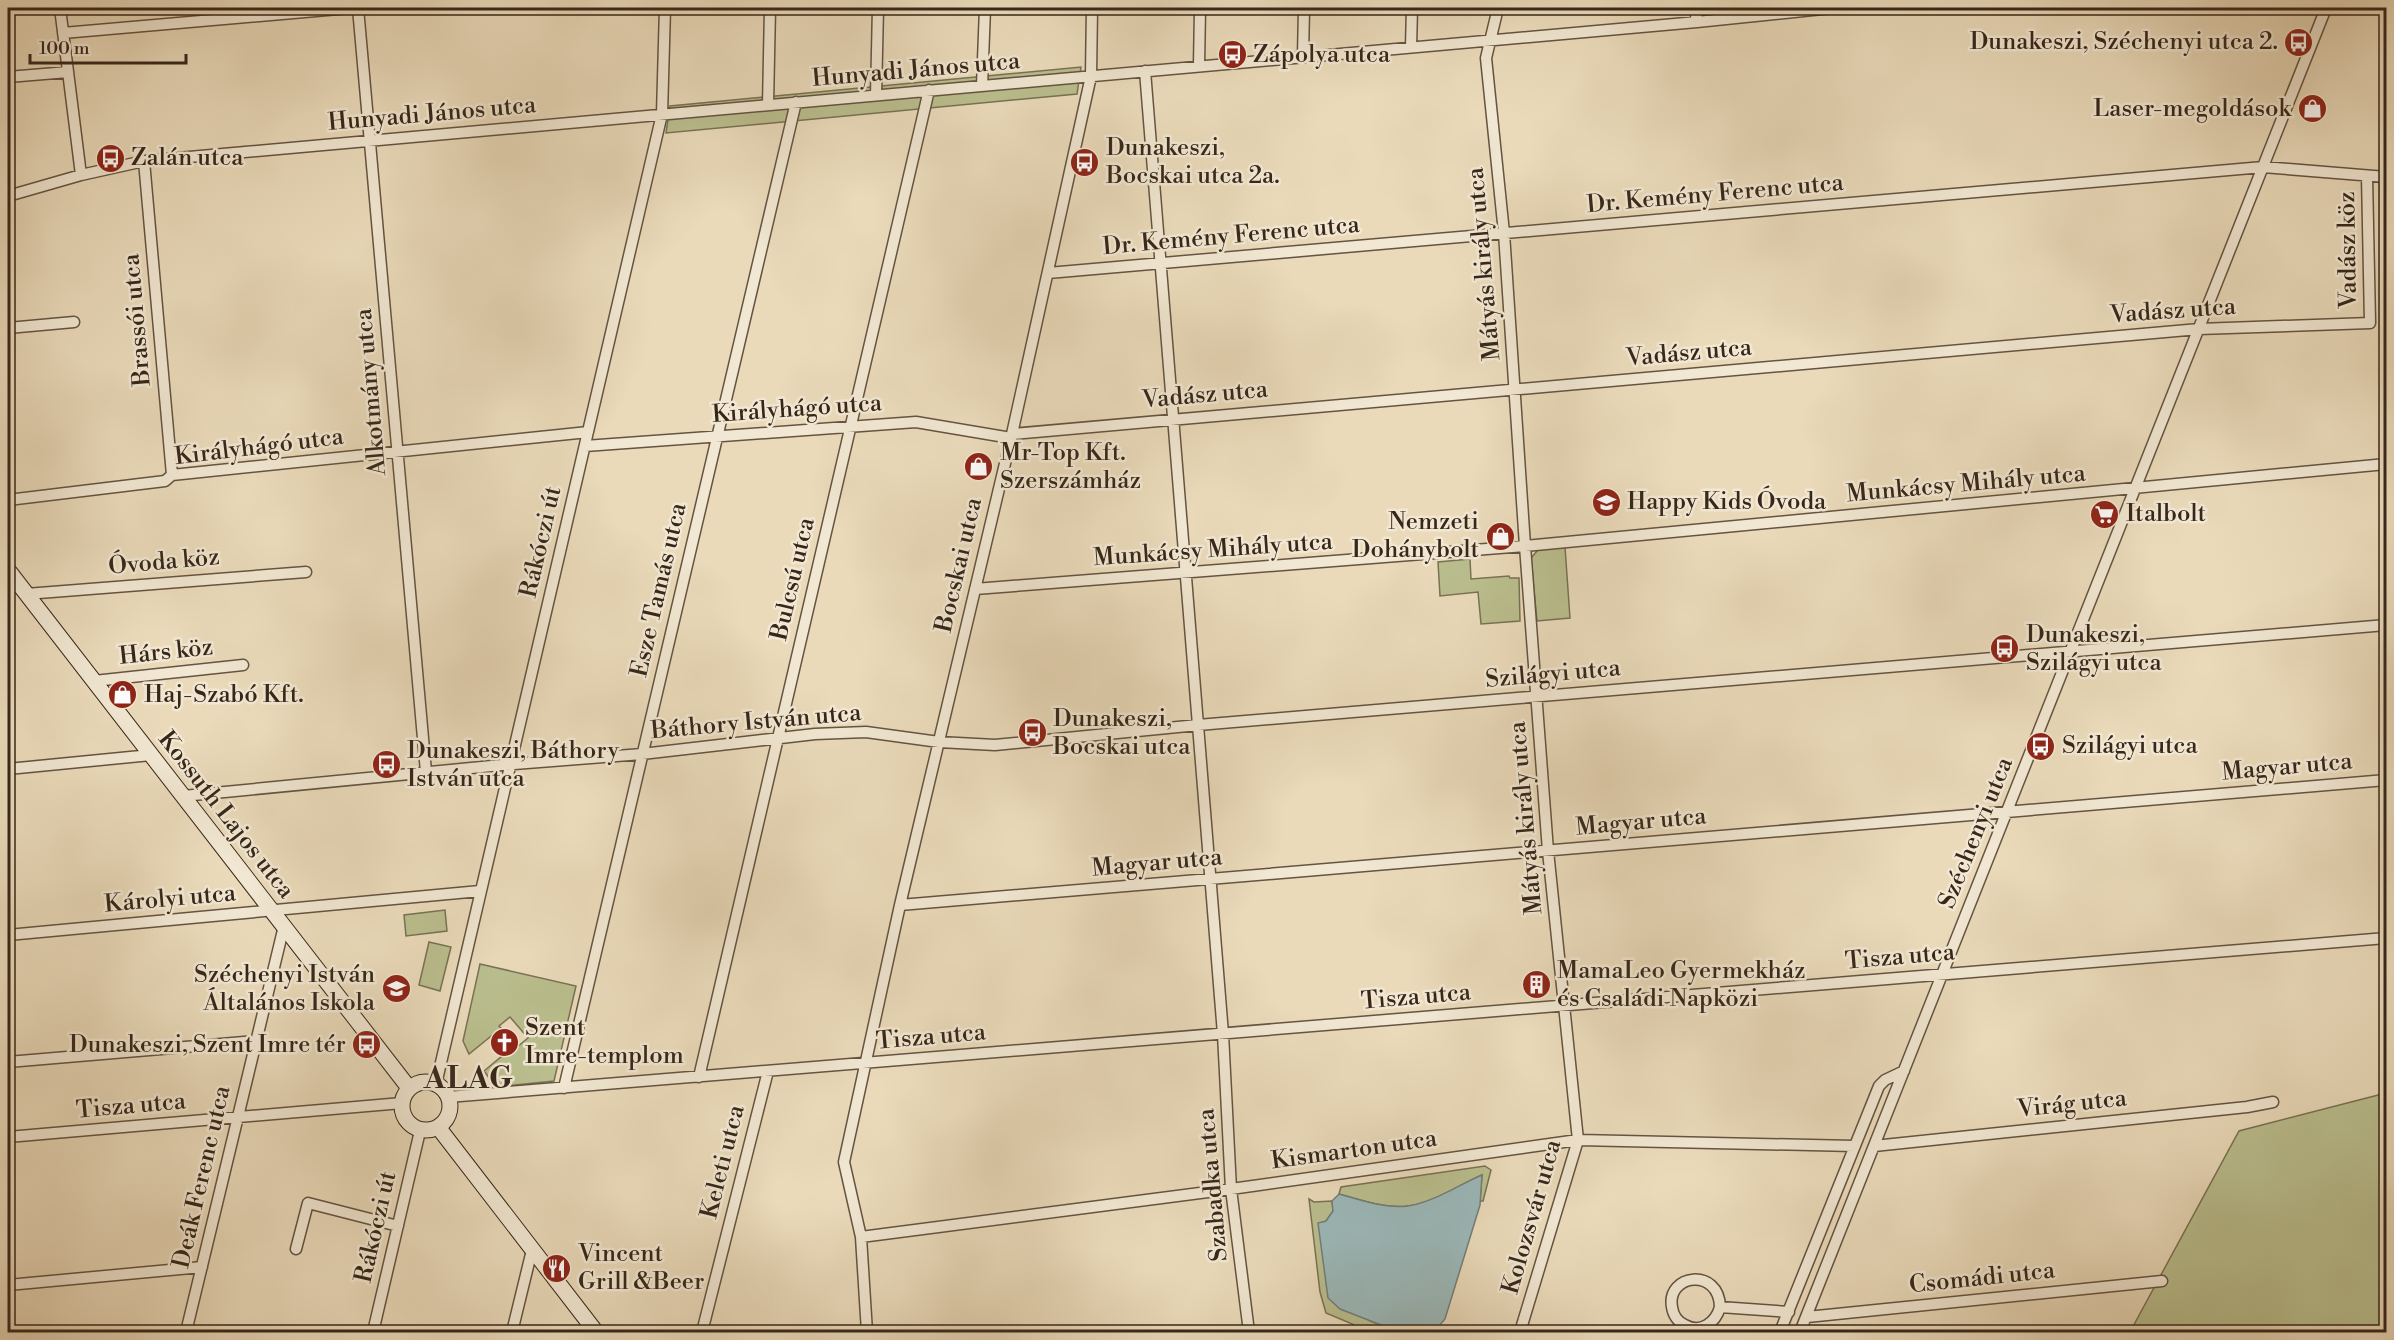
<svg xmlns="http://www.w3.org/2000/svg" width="2394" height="1340" viewBox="0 0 2394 1340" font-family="'Libre Bodoni',serif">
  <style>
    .green { fill: #babe8e; stroke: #787254; stroke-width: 1.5 }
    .water { fill: #9bb8b9; stroke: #737e79; stroke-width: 1.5 }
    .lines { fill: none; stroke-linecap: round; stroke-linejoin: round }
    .street-casing { stroke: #645442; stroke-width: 13 }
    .secondary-casing { stroke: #37271a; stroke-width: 17 }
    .street { stroke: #f1e7d2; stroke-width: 10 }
    .secondary { stroke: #f1e7d2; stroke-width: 15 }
    .labels { text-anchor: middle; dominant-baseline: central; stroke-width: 5; stroke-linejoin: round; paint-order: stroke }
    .poi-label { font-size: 24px; fill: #37271a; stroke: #f1e7d2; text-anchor: start }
    .street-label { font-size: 24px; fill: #37271a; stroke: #f1e7d2 }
    .district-label { font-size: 30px; font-weight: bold; letter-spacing: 1.5px; fill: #37271a; stroke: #f1e7d2 }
  </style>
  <rect width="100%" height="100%" fill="#eadaba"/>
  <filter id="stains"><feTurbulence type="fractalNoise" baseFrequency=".00333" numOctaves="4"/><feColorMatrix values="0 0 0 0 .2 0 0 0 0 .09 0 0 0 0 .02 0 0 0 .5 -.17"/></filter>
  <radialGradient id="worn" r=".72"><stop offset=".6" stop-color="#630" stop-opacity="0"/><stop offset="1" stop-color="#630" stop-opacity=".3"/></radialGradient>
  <path class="green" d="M1081 67 1077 94 666 133 670 106Z
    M1565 547 1570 618 1537 621 1531 558 1538 550Z
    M1470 559 1471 579 1509 576 1510 578H1519L1520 621 1481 624 1478 592 1440 596 1438 562Z
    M445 910 447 931 406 936 404 915Z
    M429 942 451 947 440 991 419 985Z
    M480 964 576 986 554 1081 496 1087 484 1071 515 1045 517 1047 528 1038 510 1017 499 1026 501 1028 469 1054 463 1041Z
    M2386 1093V1332H2130L2239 1131Z
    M1485 1166 1491 1170 1483 1201H1480L1482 1175C1458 1186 1434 1203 1408 1206 1386 1209 1360 1200 1339 1194L1341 1187Z
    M1309 1199 1314 1202 1332 1201 1333 1211 1326 1221 1370 1321 1399 1332H1371L1326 1313 1320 1292Z"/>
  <path class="water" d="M1482 1175 1480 1205 1445 1319 1434 1332H1399L1340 1309 1328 1298 1318 1223 1326 1221 1333 1211 1332 1201 1339 1194C1360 1200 1386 1209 1408 1206 1434 1202 1458 1185 1482 1175Z"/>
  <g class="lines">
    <defs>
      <path id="street" d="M60 8 81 175
        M358 8 426 772
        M1498 8 1486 58 1504 233 1525 546 1548 851 1578 1140 1520 1332
        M1695 8 1697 22
        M63 33 350 8
        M1411 47 1412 8
        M1303 57 1304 8
        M1199 66 1200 8
        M1145 71 1223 1034 1231 1189 1249 1332
        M8 77 68 72
        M982 86 985 8
        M876 95 878 8
        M768 105 770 8
        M144 161 172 475
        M8 196 81 175 144 161 1697 22 1832 8
        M1048 273 2263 167 2386 177
        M8 328 74 322
        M1012 434 2199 329 2370 323 2367 176
        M585 446 916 422 1011 438
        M8 500 165 481 172 475 588 432
        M975 589 1525 546 2386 464
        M26 594 306 572
        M94 681 243 665
        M8 769 151 755
        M183 796 502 765 642 754 815 734 866 732 939 742 995 745 1198 725 2386 625
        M900 905 2386 780
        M8 935 480 891
        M8 1062 256 1041
        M699 1077 929 90
        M436 1084 662 114 665 8
        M564 1088 796 102
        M448 1097 2386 938
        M8 1137 402 1103
        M1874 1146 2247 1107 2273 1102
        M861 1237 1231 1189 1578 1140 1854 1146
        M296 1249 308 1203 398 1226
        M8 1285 202 1267
        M1720 1307C1716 1322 1701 1334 1685 1325 1678 1322 1673 1315 1672 1307 1666 1274 1719 1267 1720 1307L1789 1312
        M1807 1317 2162 1281
        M186 1332 284 926
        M373 1332 420 1131
        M512 1332 532 1250
        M702 1332 768 1071
        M867 1332 861 1237 844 1162 900 905 1012 434 1091 76 1092 8
        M1780 1332 1879 1086 1885 1080 1904 1071
        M1800 1332 2326 8"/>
      <path id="secondary" d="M8 570 409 1088
        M402 1106a24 24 0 1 1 48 0a24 24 0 1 1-48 0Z
        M438 1127 596 1332"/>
    </defs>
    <use href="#street" class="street-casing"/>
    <use href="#secondary" class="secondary-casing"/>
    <use href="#street" class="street"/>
    <use href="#secondary" class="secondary"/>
  </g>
  <defs>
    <symbol id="bus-disc" viewBox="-11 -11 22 22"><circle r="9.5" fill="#8f2418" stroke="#f1e7d2"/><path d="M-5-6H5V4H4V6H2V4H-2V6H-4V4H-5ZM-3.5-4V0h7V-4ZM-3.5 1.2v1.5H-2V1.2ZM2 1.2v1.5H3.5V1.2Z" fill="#fff"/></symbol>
    <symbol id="shop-disc" viewBox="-11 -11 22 22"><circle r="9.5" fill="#8f2418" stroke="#f1e7d2"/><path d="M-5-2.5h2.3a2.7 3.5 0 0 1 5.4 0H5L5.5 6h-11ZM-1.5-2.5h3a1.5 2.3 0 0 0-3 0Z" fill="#fff"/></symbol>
    <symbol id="school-disc" viewBox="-11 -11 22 22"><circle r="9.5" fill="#8f2418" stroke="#f1e7d2"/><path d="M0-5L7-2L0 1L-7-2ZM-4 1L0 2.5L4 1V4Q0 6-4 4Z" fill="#fff"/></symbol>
    <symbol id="supermarket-disc" viewBox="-11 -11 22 22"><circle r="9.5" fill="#8f2418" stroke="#f1e7d2"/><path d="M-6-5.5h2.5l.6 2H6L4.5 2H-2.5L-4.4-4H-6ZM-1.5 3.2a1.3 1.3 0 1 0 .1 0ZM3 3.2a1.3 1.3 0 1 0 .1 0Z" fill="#fff"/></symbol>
    <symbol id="building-disc" viewBox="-11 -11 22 22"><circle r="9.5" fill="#8f2418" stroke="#f1e7d2"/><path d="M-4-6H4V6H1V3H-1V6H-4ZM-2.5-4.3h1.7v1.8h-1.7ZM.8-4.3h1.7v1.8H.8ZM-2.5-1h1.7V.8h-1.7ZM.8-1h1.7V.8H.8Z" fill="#fff"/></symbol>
    <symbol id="church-disc" viewBox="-11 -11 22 22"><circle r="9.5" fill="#8f2418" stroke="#f1e7d2"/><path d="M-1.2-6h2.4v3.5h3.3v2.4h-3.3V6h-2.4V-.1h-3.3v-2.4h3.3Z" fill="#fff"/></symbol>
    <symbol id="restaurant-disc" viewBox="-11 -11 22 22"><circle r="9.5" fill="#8f2418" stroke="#f1e7d2"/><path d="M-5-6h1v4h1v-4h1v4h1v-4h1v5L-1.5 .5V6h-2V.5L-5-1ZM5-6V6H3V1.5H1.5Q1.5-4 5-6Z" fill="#fff"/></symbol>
  </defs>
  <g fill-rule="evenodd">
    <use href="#bus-disc" x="2282" y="26" width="33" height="33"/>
    <use href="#bus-disc" x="1216" y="38" width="33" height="33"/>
    <use href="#shop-disc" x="2296" y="92" width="33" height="33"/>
    <use href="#bus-disc" x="94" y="142" width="33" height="33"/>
    <use href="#bus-disc" x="1068" y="146" width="33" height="33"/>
    <use href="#shop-disc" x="962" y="450" width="33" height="33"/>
    <use href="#school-disc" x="1590" y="486" width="33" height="33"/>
    <use href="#supermarket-disc" x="2088" y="498" width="33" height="33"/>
    <use href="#shop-disc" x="1484" y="520" width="33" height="33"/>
    <use href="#bus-disc" x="1988" y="632" width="33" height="33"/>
    <use href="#shop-disc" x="106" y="678" width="33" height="33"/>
    <use href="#bus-disc" x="1016" y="716" width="33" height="33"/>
    <use href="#bus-disc" x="2024" y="730" width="33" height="33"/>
    <use href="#bus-disc" x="370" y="748" width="33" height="33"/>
    <use href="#building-disc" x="1520" y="968" width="33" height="33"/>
    <use href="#school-disc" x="380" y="972" width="33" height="33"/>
    <use href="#church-disc" x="488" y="1026" width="33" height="33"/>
    <use href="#bus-disc" x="350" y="1028" width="33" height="33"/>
    <use href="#restaurant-disc" x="540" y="1252" width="33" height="33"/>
  </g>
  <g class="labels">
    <g class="poi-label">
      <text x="2278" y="42" text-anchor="end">Dunakeszi, Széchenyi utca 2.</text>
      <text x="1253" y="55">Zápolya utca</text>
      <text x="2291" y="109" text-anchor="end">Laser-megoldások</text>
      <text x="1106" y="148">Dunakeszi,<tspan x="1106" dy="28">Bocskai utca 2a.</tspan></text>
      <text x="131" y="158">Zalán utca</text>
      <text x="1000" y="453">Mr-Top Kft.<tspan x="1000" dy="28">Szerszámház</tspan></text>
      <text x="1627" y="502">Happy Kids Óvoda</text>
      <text x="2126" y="514">Italbolt</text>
      <text x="1479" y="522" text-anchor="end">Nemzeti<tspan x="1479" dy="28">Dohánybolt</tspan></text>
      <text x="2026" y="635">Dunakeszi,<tspan x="2026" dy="28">Szilágyi utca</tspan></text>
      <text x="144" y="695">Haj-Szabó Kft.</text>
      <text x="1053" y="719">Dunakeszi,<tspan x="1053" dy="28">Bocskai utca</tspan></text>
      <text x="2062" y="746">Szilágyi utca</text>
      <text x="407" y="751">Dunakeszi, Báthory<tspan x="407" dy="28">István utca</tspan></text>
      <text x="1557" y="971">MamaLeo Gyermekház<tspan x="1557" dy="28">és Családi Napközi</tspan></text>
      <text x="375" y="975" text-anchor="end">Széchenyi István<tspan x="375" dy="28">Általános Iskola</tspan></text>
      <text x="525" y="1028">Szent<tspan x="525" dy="28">Imre-templom</tspan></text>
      <text x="346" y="1045" text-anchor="end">Dunakeszi, Szent Imre tér</text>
      <text x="578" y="1254">Vincent<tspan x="578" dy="28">Grill &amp;Beer</tspan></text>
    </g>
    <g class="street-label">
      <text transform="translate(916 70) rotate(-5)">Hunyadi János utca</text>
      <text transform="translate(432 114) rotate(-5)">Hunyadi János utca</text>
      <text transform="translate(1715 194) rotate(-5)">Dr. Kemény Ferenc utca</text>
      <text transform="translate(1231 236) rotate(-5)">Dr. Kemény Ferenc utca</text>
      <text transform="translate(2348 250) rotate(-91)">Vadász köz</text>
      <text transform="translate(1484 264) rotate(-95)">Mátyás király utca</text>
      <text transform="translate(2173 311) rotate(-4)">Vadász utca</text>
      <text transform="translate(137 320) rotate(-95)">Brassói utca</text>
      <text transform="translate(1689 353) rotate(-5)">Vadász utca</text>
      <text transform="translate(371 392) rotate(-95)">Alkotmány utca</text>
      <text transform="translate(1205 395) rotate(-5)">Vadász utca</text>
      <text transform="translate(797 409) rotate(-4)">Királyhágó utca</text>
      <text transform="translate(259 447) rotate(-7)">Királyhágó utca</text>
      <text transform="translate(1966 484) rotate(-5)">Munkácsy Mihály utca</text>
      <text transform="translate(541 542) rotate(-77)">Rákóczi út</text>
      <text transform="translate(1213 550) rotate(-4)">Munkácsy Mihály utca</text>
      <text transform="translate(164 562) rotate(-5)">Óvoda köz</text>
      <text transform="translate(959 565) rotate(-77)">Bocskai utca</text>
      <text transform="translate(793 579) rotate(-77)">Bulcsú utca</text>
      <text transform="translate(659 590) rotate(-77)">Esze Tamás utca</text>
      <text transform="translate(166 652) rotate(-6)">Hárs köz</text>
      <text transform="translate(1553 674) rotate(-5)">Szilágyi utca</text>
      <text transform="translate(756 722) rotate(-5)">Báthory István utca</text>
      <text transform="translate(2287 767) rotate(-5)">Magyar utca</text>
      <text transform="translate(226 815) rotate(52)">Kossuth Lajos utca</text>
      <text transform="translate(1526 818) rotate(-95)">Mátyás király utca</text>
      <text transform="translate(1641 822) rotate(-5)">Magyar utca</text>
      <text transform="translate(1976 833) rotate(-68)">Széchenyi utca</text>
      <text transform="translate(1157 863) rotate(-5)">Magyar utca</text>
      <text transform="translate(170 899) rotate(-5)">Károlyi utca</text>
      <text transform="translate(1900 957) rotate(-5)">Tisza utca</text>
      <text transform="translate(1416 997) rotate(-5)">Tisza utca</text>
      <text transform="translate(931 1037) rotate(-5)">Tisza utca</text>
      <text transform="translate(2072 1104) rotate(-6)">Virág utca</text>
      <text transform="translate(131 1106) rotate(-5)">Tisza utca</text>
      <text transform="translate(1354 1150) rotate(-8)">Kismarton utca</text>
      <text transform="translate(723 1162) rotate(-76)">Keleti utca</text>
      <text transform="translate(202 1177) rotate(-77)">Deák Ferenc utca</text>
      <text transform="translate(1213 1185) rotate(-95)">Szabadka utca</text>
      <text transform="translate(1532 1217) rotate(-74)">Kolozsvár utca</text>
      <text transform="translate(376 1227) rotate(-77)">Rákóczi út</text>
      <text transform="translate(1982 1278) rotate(-6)">Csomádi utca</text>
    </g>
    <g class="district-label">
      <text x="469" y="1079">ALAG</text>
    </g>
  </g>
  <rect width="2394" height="1340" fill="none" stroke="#eadaba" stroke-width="30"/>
  <rect x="9" y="9" width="2376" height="1322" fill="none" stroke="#37271a" stroke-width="3"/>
  <rect x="15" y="15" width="2364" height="1310" fill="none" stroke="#37271a" stroke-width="1.5"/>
  <path d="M30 54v9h156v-9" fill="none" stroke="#37271a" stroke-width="3"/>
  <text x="39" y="54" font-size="18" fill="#37271a" stroke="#f1e7d2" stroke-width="4.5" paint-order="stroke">100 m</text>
  <rect width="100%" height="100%" filter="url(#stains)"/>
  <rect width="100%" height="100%" fill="url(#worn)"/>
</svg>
